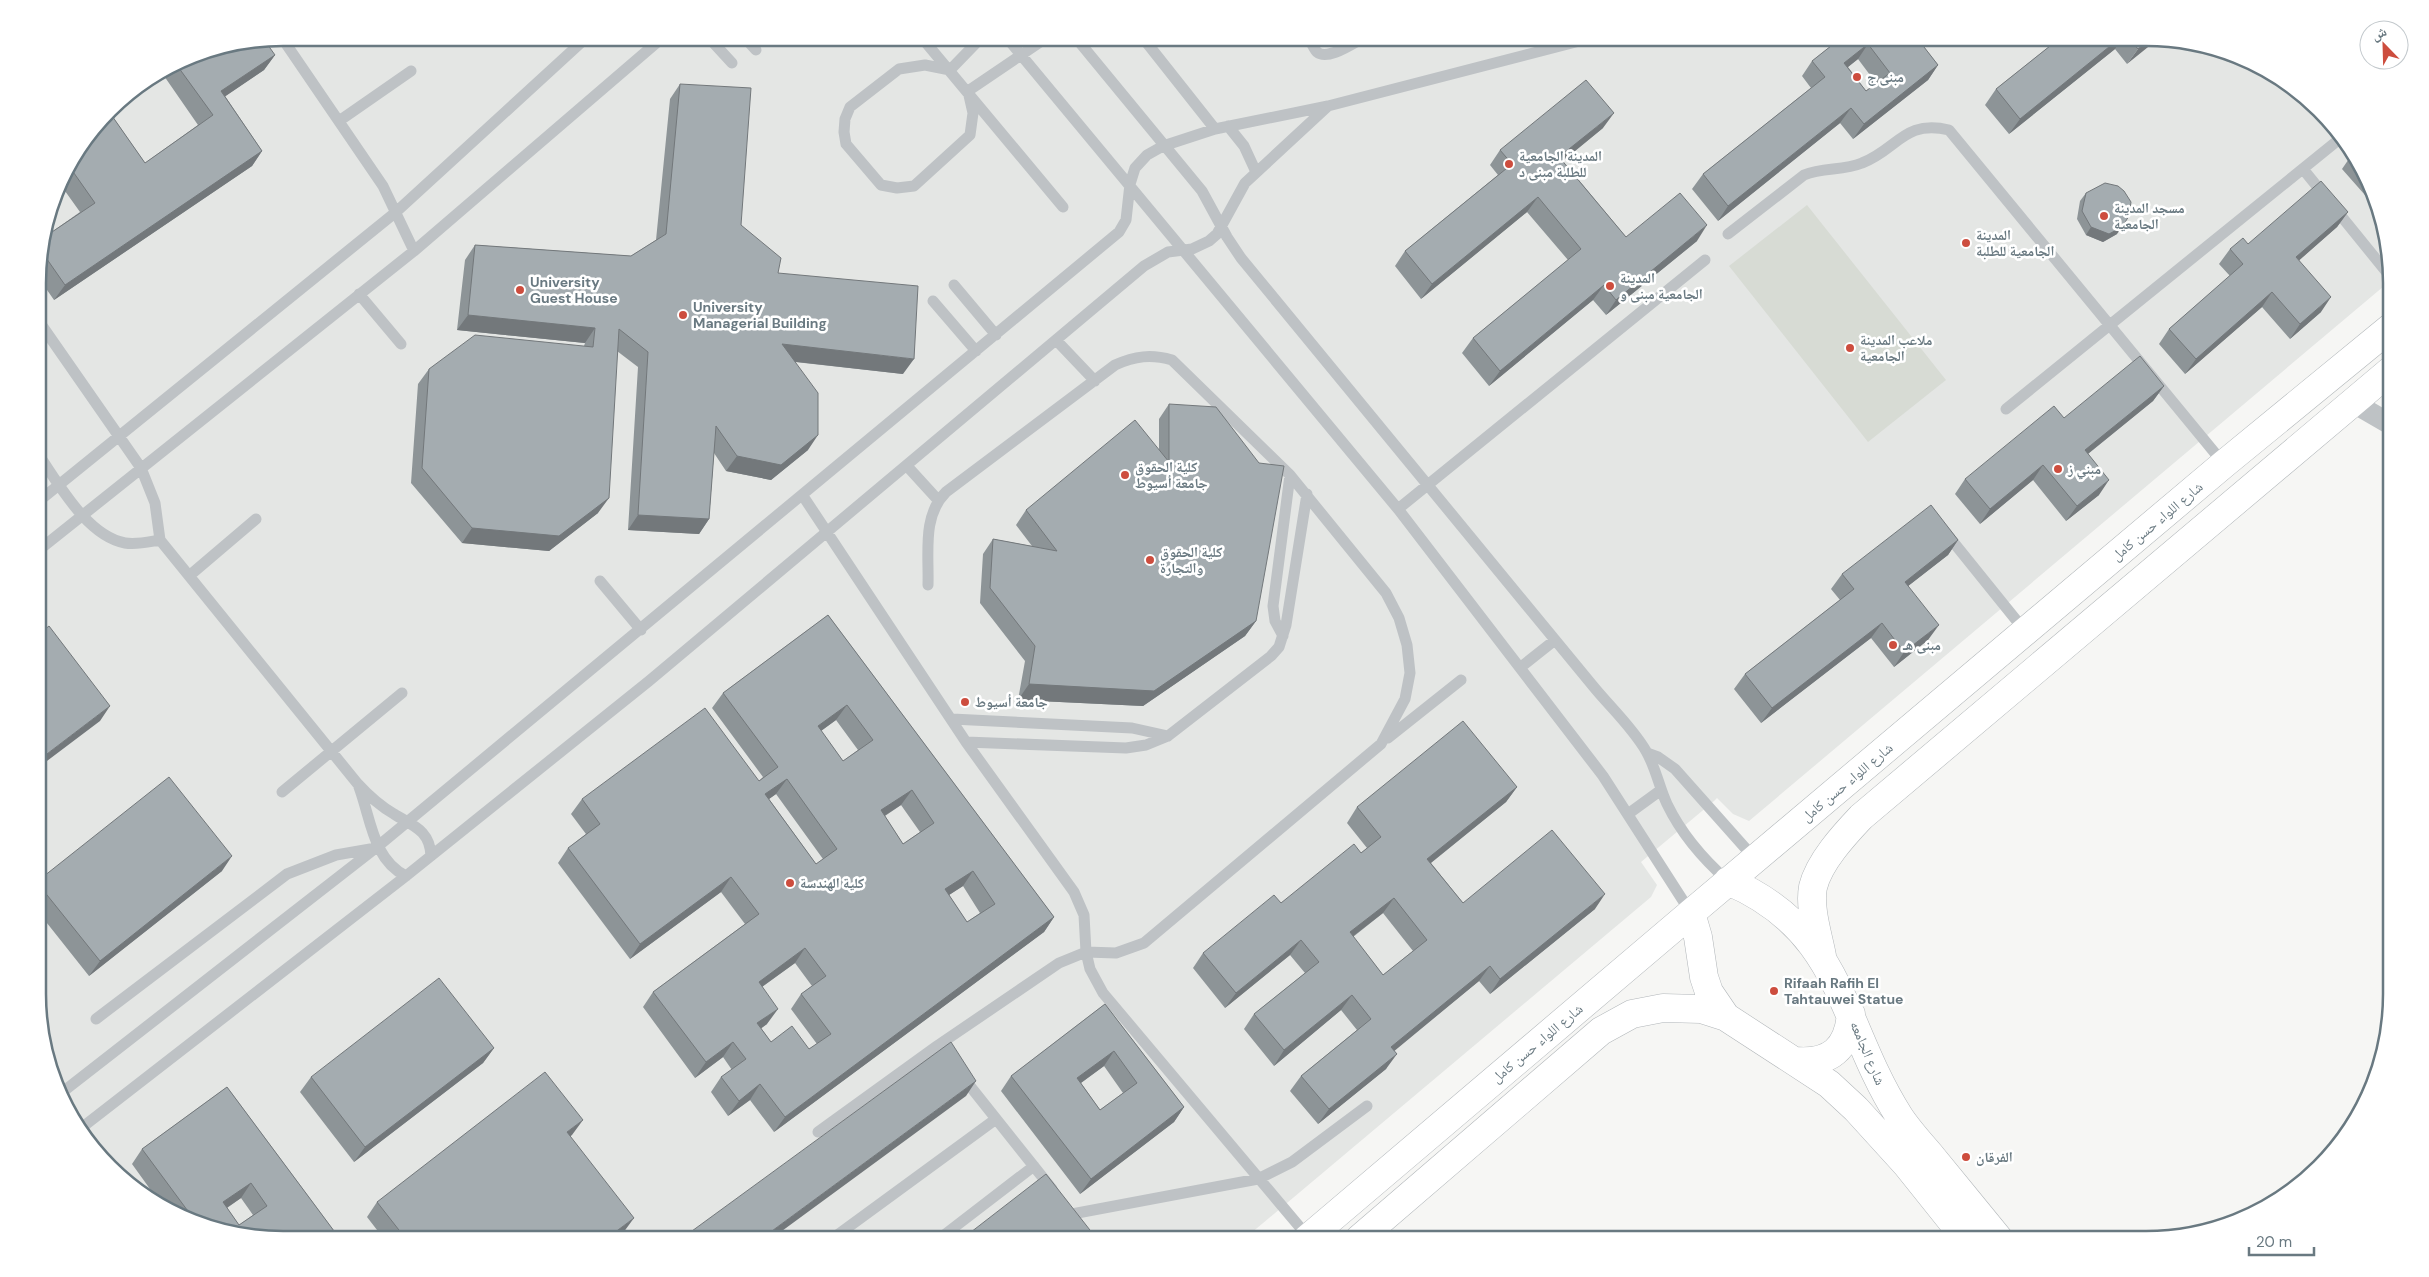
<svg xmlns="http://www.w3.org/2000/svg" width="2429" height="1277" viewBox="0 0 2429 1277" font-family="'DM Sans','Noto Naskh Arabic',sans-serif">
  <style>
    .built { fill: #e4e6e4 }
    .green { fill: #d7dbd4 }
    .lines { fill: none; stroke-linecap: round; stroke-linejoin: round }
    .secondary-casing { stroke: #b1b6b9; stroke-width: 29 }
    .lane { stroke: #bec2c5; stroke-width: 11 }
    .street { stroke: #bec2c5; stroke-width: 21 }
    .secondary { stroke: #fff; stroke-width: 28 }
    .wall { fill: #8d9497; fill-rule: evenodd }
    .shaded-wall { fill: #73787b }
    .building { fill: #a4acb0; stroke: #73787b; fill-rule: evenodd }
    .poi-dot { fill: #cd4d3e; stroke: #fff; stroke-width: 2 }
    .labels { text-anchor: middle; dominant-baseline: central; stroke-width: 5; stroke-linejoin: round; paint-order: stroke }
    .poi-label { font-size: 14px; font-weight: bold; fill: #697981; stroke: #fff; text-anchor: start }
    .street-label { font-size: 14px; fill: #697981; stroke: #fff }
    .rim { fill: none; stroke: #697981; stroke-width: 2.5 }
  </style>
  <rect width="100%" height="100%" fill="#f6f6f4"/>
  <path class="built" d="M283 38H2146L2209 46 2255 63 2308 99 2350 146 2378 204 2389 251 2390 281 1749 821 1733 814 1717 798 1714 801 1641 862 1657 885 1651 897 1244 1239H283L220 1231 174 1214 121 1179 88 1143 56 1088 40 1026 38 267 63 174 121 99 189 56Z"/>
  <path class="green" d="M1807 205 1946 380 1868 442 1729 266Z"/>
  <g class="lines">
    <defs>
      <path id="secondary" d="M1728 881C1844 930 1840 1023 1899 1116 1908 1130 1921 1144 1932 1157 1954 1184 1977 1212 1999 1239
        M1691 913 1698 937 1704 977 1709 992 1726 1017 1829 1084 1856 1109 1906 1164 1966 1239
        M1822 956C1818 935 1809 908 1813 887 1819 862 1844 835 1861 817L2390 371
        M1795 1061C1830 1064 1848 1049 1851 1014
        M1307 1239 1691 913 2224 464 2390 328
        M1359 1239 1601 1031 1632 1014 1663 1008 1701 1009 1726 1017"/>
    </defs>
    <use href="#secondary" class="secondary-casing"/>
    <path class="lane" d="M282 38 383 186 414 251
      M709 38 732 63
      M745 38 756 50
      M922 38 1063 207
      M981 38 950 70 925 65 899 69 850 107 845 119 844 132 846 144 881 185 897 188 914 186 970 135 973 113 968 91 1046 38
      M1007 38 1398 509 1603 776 1691 913
      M1076 38 1202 191 1227 237 1241 258 1593 686C1611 708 1632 727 1646 751 1656 768 1659 787 1667 804 1682 835 1703 859 1728 881
      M1143 38 1215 129
      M1309 38C1311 42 1314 49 1317 52 1328 61 1353 43 1363 38
      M339 121 411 71
      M1228 126 1244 146 1256 172
      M2303 169 2389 275
      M1728 234 1804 175C1823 167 1843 171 1862 163 1897 150 1904 119 1949 130L2224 464
      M954 285 996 335
      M359 294 401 344
      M933 301 976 351
      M38 320 141 468 155 503 160 540 357 783C368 795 380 806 394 814 413 826 430 830 431 856
      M1056 340 1095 381
      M2006 409 2342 137
      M38 454C59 484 87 536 125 543 137 545 148 542 160 540
      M907 466 938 500
      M803 496 966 742 1074 892 1084 915 1086 952 1090 969 1103 993 1309 1238
      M39 501 396 212 586 38
      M1398 509 1705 260
      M1946 533 2025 631
      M39 550 414 251 662 38
      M189 576 256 519
      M600 581 641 630
      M1283 636 1275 621 1273 606 1290 475
      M1521 667 1555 640
      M952 719 1132 728 1168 736
      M1388 738 1461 680
      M966 742 1126 748 1146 745 1168 736 1271 656 1279 647 1286 625 1307 494
      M1647 753 1658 757 1675 769 1755 859
      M359 787C371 819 373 860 406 876
      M282 792 402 693
      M1628 814 1661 790
      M96 1019 287 874 336 855 376 848
      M962 1076 1052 1189
      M60 1094 377 847 1119 232 1126 220 1130 184 1135 168 1147 155 1163 146 1215 129 1328 106 1591 38
      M80 1129 406 876 649 681 1144 266 1168 252 1192 249 1209 241 1217 234 1245 183 1327 107
      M818 1132 937 1046 1059 963 1086 952 1116 953 1144 943 1381 744 1405 699 1410 673 1407 645 1399 618 1386 593 1290 475 1172 360C1151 354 1135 356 1115 365L946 492C922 516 929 553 928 585
      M1072 1214 1258 1179 1292 1162 1367 1106
      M832 1239 996 1119
      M939 1239 1034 1166"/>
    <path class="street" d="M2352 402 2390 424"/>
    <use href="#secondary" class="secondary"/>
  </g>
  <path class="wall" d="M1841 38H1917L1938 65 1928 80 1853 139 1840 123 1718 221 1692 189 1703 174 1811 88 1802 76 1812 61ZM1858 59 1876 83 1866 91 1848 67Z
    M2060 38H2146L2127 64 2115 49 2009 134 1985 105 1996 89Z
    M275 55 264 70 225 96 262 151 252 166 54 300 38 277V267L46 236 80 212 60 184 63 174 110 113 145 163 198 125 162 73 189 56Z
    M680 84 741 225 778 273 903 374 795 362 808 450 771 480 726 471 714 453 709 519 699 534 628 530 638 367 617 351 598 513 549 551 462 543 411 483 418 384 429 369 584 346 585 343 457 330 465 260 475 245 631 256 656 240 670 99Z
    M1603 128 1563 161 1626 237 1697 241 1606 315 1593 300 1489 386 1462 353 1473 338 1568 260 1527 212 1421 299 1395 266 1405 251 1498 175 1490 165 1500 150Z
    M2353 153 2376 200 2372 203 2342 169Z
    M2086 193 2117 234 2103 242 2086 235 2077 219 2080 201Z
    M2348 212 2337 227 2299 260 2321 312 2290 339 2262 307 2185 374 2159 344 2169 329 2230 276 2219 264 2230 249 2248 244Z
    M2164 386 2153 401 2088 454 2099 495 2066 521 2033 480 1980 524 1955 494 1965 479 2064 418Z
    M1169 404 1256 621 1245 636 1143 706 1018 700 1025 661 980 603 983 554 993 539 1032 546 1016 525 1026 510 1159 449V419Z
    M1958 540 1948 555 1908 586 1928 640 1894 667 1871 638 1761 723 1734 689 1745 674 1840 600 1831 589 1842 574Z
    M828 615 1054 917 1044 932 774 1132 750 1100 728 1116 711 1092 721 1077 732 1070 723 1057 695 1078 643 1007 653 992 745 924 721 892 630 959 558 863 568 848 586 834 571 814 582 799 759 781 763 777 712 708 723 693ZM836 720 858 750 843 761 821 731ZM776 794 823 859 816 864 769 799ZM901 805 920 832 903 844 885 816ZM963 886 980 913 967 922 949 895ZM795 963 812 986 801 994 791 1009 817 1044 809 1049 771 1042 761 1028 767 1024 762 987Z
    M1517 787 1506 802 1431 863 1463 903 1595 909 1490 994 1479 981 1394 1050 1386 1069 1318 1124 1290 1091 1301 1076 1357 1030 1341 1010 1274 1066 1244 1029 1254 1014 1305 973 1290 955 1225 1008 1193 968 1203 953 1281 903 1361 853 1367 848 1347 823 1357 807ZM1383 913 1413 951 1383 975 1353 937Z
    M222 871 89 976 39 913V880Z
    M1105 1004 1184 1107 1174 1122 1080 1194 1001 1091 1011 1076ZM1104 1066 1123 1093 1100 1110 1081 1083Z
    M494 1048 483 1063 354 1162 300 1092 311 1077Z
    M227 1087 340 1239 220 1231 174 1214 163 1207 132 1164 142 1149ZM241 1198 253 1215 239 1225 227 1208Z
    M572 1135 570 1136 623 1233 614 1239H384L367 1217 377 1202Z"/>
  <path class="shaded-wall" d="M2120 38H2122L2115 49 2009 134 2020 119Z
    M2151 38 2158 39 2127 64 2138 49Z
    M1868 44 1858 59 1834 78 1844 63Z
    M275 55 264 70 211 106 221 91Z
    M1938 65 1928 80 1853 139 1864 124Z
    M1851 108 1840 123 1718 221 1728 206Z
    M1614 113 1603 128 1549 172 1559 157Z
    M262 151 252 166 54 300 65 285Z
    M1538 197 1527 212 1421 299 1432 284Z
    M2348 212 2337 227 2286 272 2296 257Z
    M1707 225 1697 241 1606 315 1616 300Z
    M2091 227H2122L2117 234 2103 242 2086 235Z
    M1604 285 1593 300 1489 386 1500 371Z
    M2272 292 2262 307 2185 374 2196 359Z
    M2331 297 2321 312 2290 339 2300 324Z
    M468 315 595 328 585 343 457 330Z
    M782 344 914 359 903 374 771 359Z
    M2164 386 2153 401 2074 465 2085 450Z
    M818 435 808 450 771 480 726 471 737 456Z
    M2043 465 2033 480 1980 524 1990 509Z
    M2109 480 2099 495 2066 521 2077 506Z
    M609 498 598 513 549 551 462 543 472 528Z
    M638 515 709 519 699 534 628 530Z
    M1958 540 1948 555 1894 597 1905 582Z
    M1256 621 1245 636 1143 706 1018 700 1029 684Z
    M1882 623 1871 638 1761 723 1772 708Z
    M1939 625 1928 640 1894 667 1904 652Z
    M847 705 836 720 807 741 818 726Z
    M110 706 100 721 39 767V760Z
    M787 779 776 794 755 809 765 794Z
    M1517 787 1506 802 1417 874 1427 859Z
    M912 790 901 805 870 825 881 810Z
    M232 856 222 871 89 976 100 961Z
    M973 871 963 886 935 904 945 889Z
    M731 877 721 892 630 959 640 944Z
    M1605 894 1595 909 1490 994 1500 979Z
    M1394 898 1383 913 1339 947 1350 932Z
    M1054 917 1044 932 774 1132 785 1117Z
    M1301 940 1290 955 1225 1008 1236 993Z
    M805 948 795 963 748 997 759 982Z
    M1490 966 1479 981 1381 1062 1391 1047Z
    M1352 995 1341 1010 1274 1066 1284 1050Z
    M778 1009 767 1024 747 1039 757 1023Z
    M733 1042 723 1057 695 1078 706 1062Z
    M494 1048 483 1063 354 1162 365 1147Z
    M1114 1051 1104 1066 1067 1093 1077 1078Z
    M1397 1054 1386 1069 1318 1124 1329 1109Z
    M976 1081 966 1096 771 1239H761Z
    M760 1084 750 1100 728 1116 739 1101Z
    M1184 1107 1174 1122 1080 1194 1091 1179Z
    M583 1120 572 1135 556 1147 567 1132Z
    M251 1183 241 1198 213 1217 223 1202Z
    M634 1218 623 1233 614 1239H606Z"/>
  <path class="building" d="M1841 38H1917L1938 65 1864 124 1851 108 1728 206 1703 174 1825 77 1812 61ZM1868 44 1890 73 1866 91 1844 63Z
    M2060 38H2120L2020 119 1996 89Z
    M2128 38H2151L2138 49Z
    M265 41 275 55 221 91 262 151 65 285 42 252 46 236 95 203 69 166 110 113 145 163 213 115 176 64 189 56Z
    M1586 80 1614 113 1559 157 1626 237 1680 193 1707 225 1616 300 1604 285 1500 371 1473 338 1581 249 1538 197 1432 284 1405 251 1512 164 1500 150Z
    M680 84 751 88 741 225 781 258 778 273 918 286 914 359 782 344 818 393V435L781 465 737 456 716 426 709 519 638 515 648 352 619 329 609 498 559 536 472 528 422 468 429 369 475 335 593 347 595 328 468 315 475 245 631 256 666 234Z
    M2321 181 2348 212 2296 257 2331 297 2300 324 2272 292 2196 359 2169 329 2243 264 2230 249 2243 238 2248 244Z
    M2105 183 2118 186 2124 191 2131 202 2129 216 2122 227 2109 234 2091 227 2082 211 2086 193Z
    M2140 356 2164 386 2085 450 2109 480 2077 506 2043 465 1990 509 1965 479 2054 406 2064 418Z
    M1169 404 1216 407 1259 463 1284 466 1256 621 1154 691 1029 684 1035 646 990 588 993 539 1057 551 1026 510 1135 420 1169 462Z
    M1931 505 1958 540 1905 582 1939 625 1904 652 1882 623 1772 708 1745 674 1854 589 1842 574Z
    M828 615 1054 917 785 1117 760 1084 739 1101 721 1077 746 1059 733 1042 706 1062 653 992 759 914 731 877 640 944 568 848 600 824 582 799 705 708 759 781 778 767 723 693ZM847 705 873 740 843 761 818 726ZM787 779 837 849 816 864 765 794ZM912 790 934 823 903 844 881 810ZM973 871 995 904 967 922 945 889ZM805 948 826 976 801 994 831 1034 809 1049 792 1026 771 1042 757 1023 778 1009 759 982Z
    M49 626 110 706 39 760V634Z
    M1463 721 1517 787 1427 859 1463 903 1552 830 1605 894 1500 979 1490 966 1391 1047 1397 1054 1329 1109 1301 1076 1371 1019 1352 995 1284 1050 1254 1014 1319 962 1301 940 1236 993 1203 953 1274 895 1281 903 1354 844 1361 853 1381 837 1357 807ZM1394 898 1427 940 1383 975 1350 932Z
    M169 777 232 856 100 961 39 885V880Z
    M439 978 494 1048 365 1147 311 1077Z
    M1105 1004 1184 1107 1091 1179 1011 1076ZM1114 1051 1137 1083 1100 1110 1077 1078Z
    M951 1042 976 1081 761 1239H681Z
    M545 1072 583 1120 567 1132 634 1218 606 1239H406L377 1202Z
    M227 1087 340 1239 283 1240 220 1231 196 1222 142 1149ZM251 1183 267 1206 239 1225 223 1202Z
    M1046 1174 1097 1239H962Z"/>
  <g class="poi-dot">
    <circle cx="1857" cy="77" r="5"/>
    <circle cx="1509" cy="164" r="5"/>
    <circle cx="2104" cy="216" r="5"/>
    <circle cx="1966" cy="243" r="5"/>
    <circle cx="1610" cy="286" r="5"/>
    <circle cx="520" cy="290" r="5"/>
    <circle cx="683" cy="315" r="5"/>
    <circle cx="1850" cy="348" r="5"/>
    <circle cx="2058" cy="469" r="5"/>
    <circle cx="1125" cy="475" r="5"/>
    <circle cx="1150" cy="560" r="5"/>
    <circle cx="1893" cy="645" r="5"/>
    <circle cx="965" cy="702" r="5"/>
    <circle cx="790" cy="883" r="5"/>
    <circle cx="1774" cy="991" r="5"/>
    <circle cx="1966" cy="1157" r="5"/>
  </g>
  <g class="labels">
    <g class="poi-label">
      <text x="1867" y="77">مبنى ج</text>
      <text x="1519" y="156">المدينة الجامعية<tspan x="1519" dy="16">للطلبة مبنى د</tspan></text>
      <text x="2114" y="208">مسجد المدينة<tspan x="2114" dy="16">الجامعية</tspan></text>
      <text x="1976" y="235">المدينة<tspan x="1976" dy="16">الجامعية للطلبة</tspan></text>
      <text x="1620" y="278">المدينة<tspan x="1620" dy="16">الجامعية مبنى و</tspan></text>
      <text x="530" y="282">University<tspan x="530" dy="16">Guest House</tspan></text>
      <text x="693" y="307">University<tspan x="693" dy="16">Managerial Building</tspan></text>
      <text x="1860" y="340">ملاعب المدينة<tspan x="1860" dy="16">الجامعية</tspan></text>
      <text x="1135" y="467">كلية الحقوق<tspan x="1135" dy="16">جامعة أسيوط</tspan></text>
      <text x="2068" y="469">مبني ز</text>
      <text x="1160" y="552">كلية الحقوق<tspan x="1160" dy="16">والتجارة</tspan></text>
      <text x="1903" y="645">مبنى هـ</text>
      <text x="975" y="702">جامعة أسيوط</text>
      <text x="800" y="883">كلية الهندسة</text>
      <text x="1784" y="983">Rifaah Rafih El<tspan x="1784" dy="16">Tahtauwei Statue</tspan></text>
      <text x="1976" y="1157">الفرقان</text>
    </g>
    <g class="street-label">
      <text transform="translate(2157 521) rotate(-40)">شارع اللواء حسن كامل</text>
      <text transform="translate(1847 782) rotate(-40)">شارع اللواء حسن كامل</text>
      <text transform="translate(1537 1043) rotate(-40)">شارع اللواء حسن كامل</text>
      <text transform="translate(1868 1053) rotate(67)">شارع الجامعه</text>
    </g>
  </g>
  <path d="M0 0H2429V1277H0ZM283 46H2146A237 237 0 0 1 2383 283V994A237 237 0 0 1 2146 1231H283A237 237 0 0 1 46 994V283A237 237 0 0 1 283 46Z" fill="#fff" fill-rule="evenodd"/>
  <path class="rim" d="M283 46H2146A237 237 0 0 1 2383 283V994A237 237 0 0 1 2146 1231H283A237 237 0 0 1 46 994V283A237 237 0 0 1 283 46Z"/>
  <g transform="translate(2384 45) rotate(337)"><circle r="24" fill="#ffffff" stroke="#c3c9cd"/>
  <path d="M0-4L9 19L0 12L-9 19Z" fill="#cd4d3e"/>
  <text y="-8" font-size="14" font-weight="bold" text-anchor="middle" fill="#697981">ش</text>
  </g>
  <path d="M2249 1247v8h65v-8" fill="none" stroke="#697981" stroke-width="2.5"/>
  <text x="2256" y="1247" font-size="15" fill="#697981" stroke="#ffffff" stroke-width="4" paint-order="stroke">20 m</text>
</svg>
